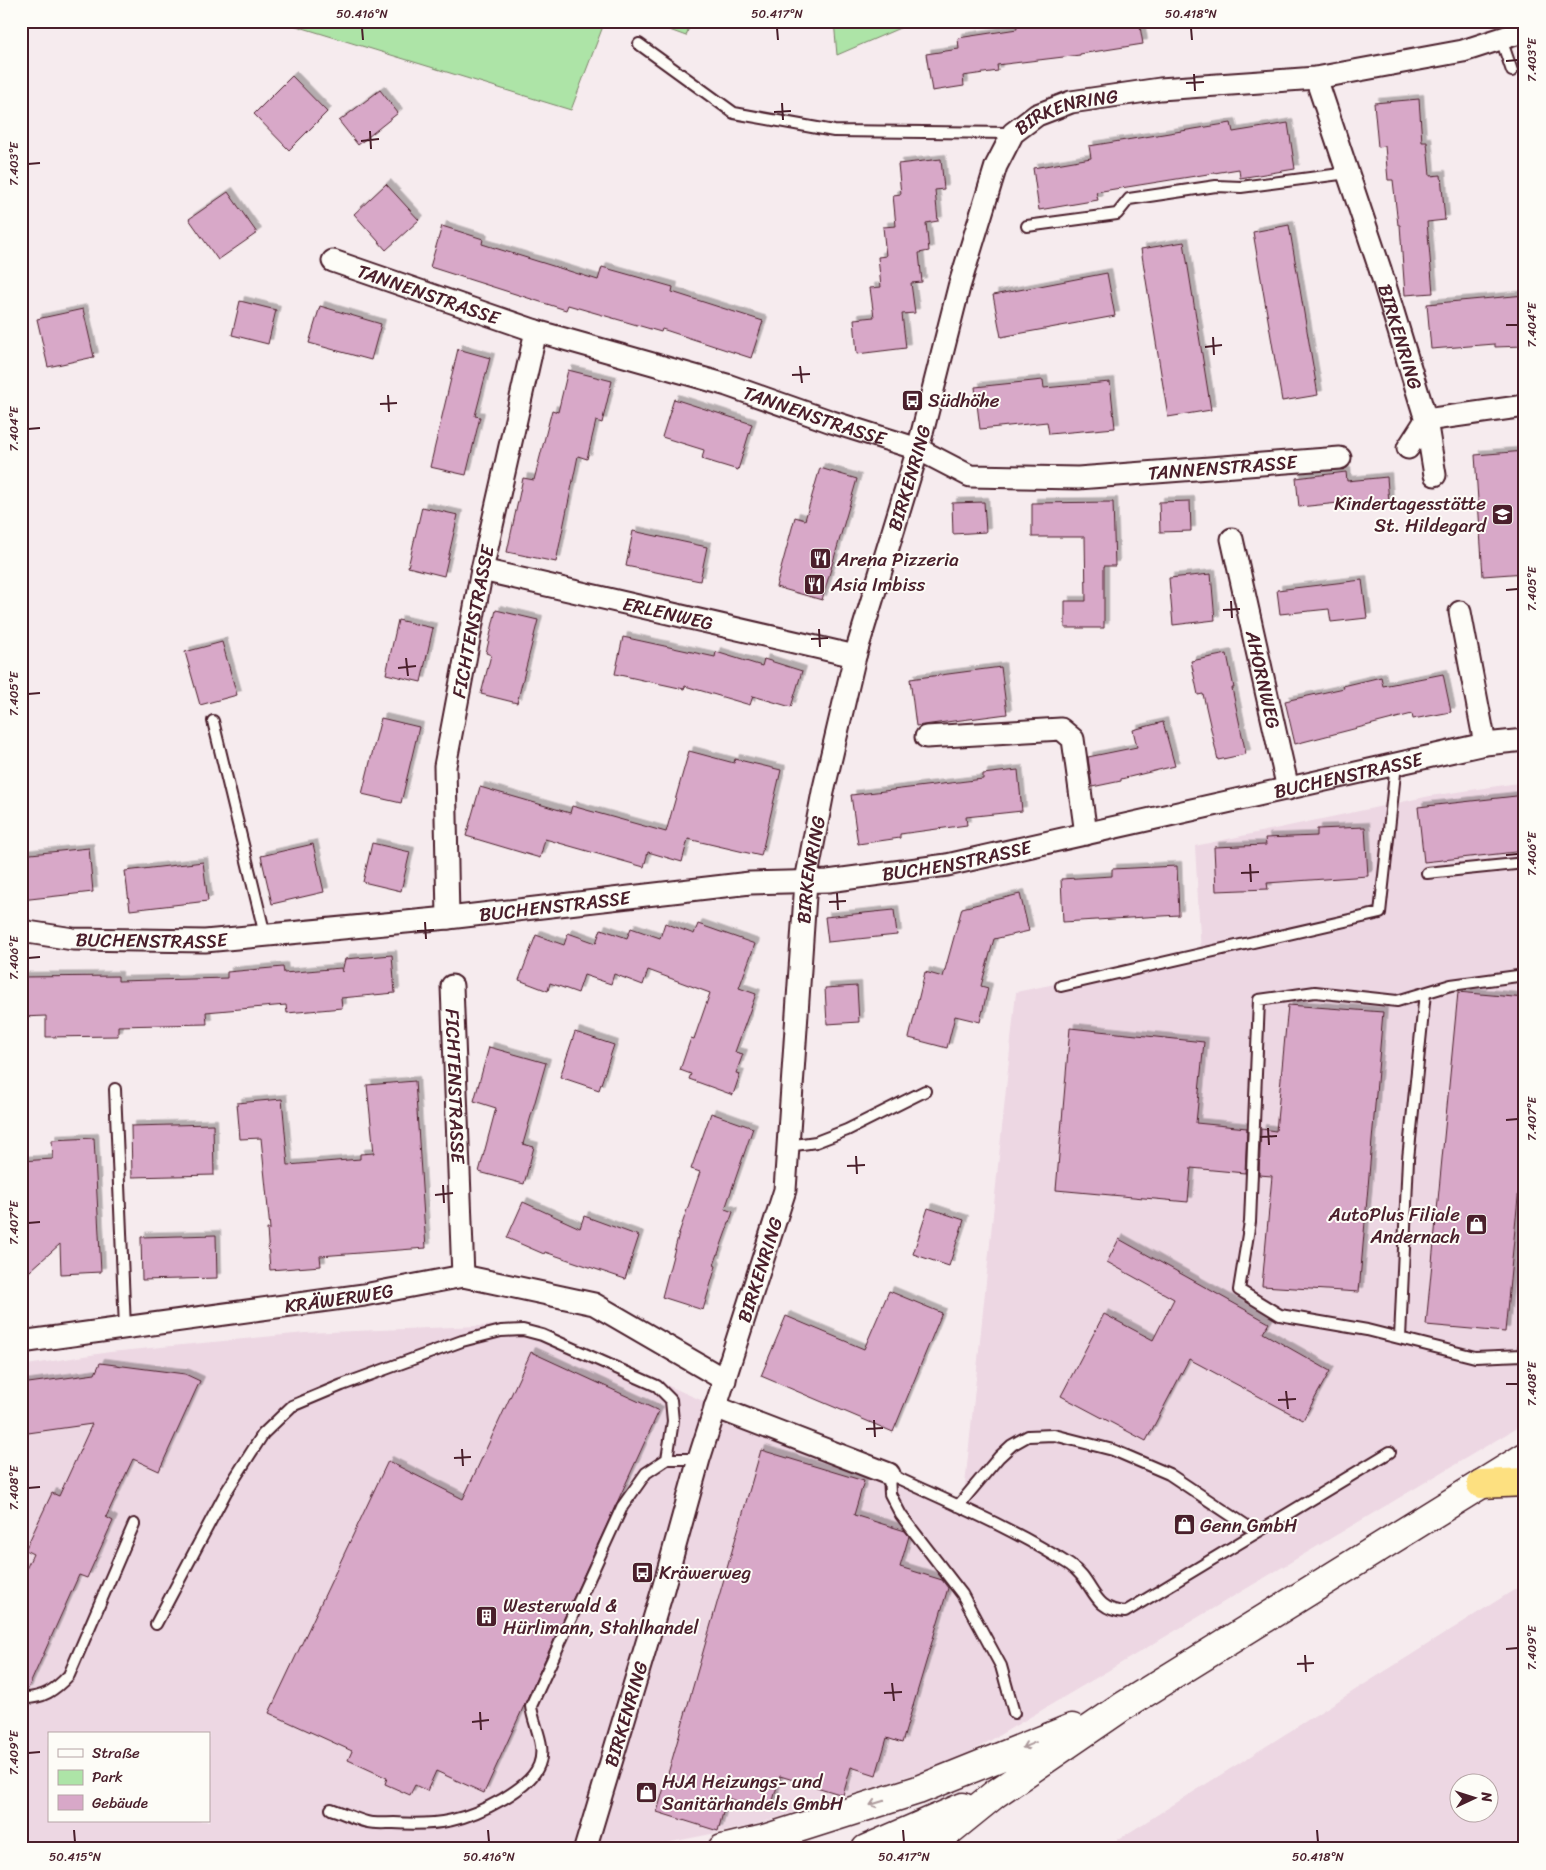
<svg xmlns="http://www.w3.org/2000/svg" width="1546" height="1870" viewBox="0 0 1546 1870" font-family="Sriracha,sans-serif">
  <style>
    .built { fill: #edd7e3; fill-rule: evenodd }
    .green { fill: #ade4a7; stroke: #7c8269 }
    .building { fill: #d8a8c8; stroke: #4a1f2b; filter: url(#shadow) }
    .lines { fill: none; stroke-linecap: round; stroke-linejoin: round }
    .service-casing { stroke: #4a1f2b; stroke-width: 14 }
    .minor-casing { stroke: #4a1f2b; stroke-width: 25 }
    .secondary-casing { stroke: #4a1f2b; stroke-width: 31 }
    .trunk-casing { stroke: #4a1f2b; stroke-width: 31 }
    .service { stroke: #fdfcf7; stroke-width: 10 }
    .minor { stroke: #fdfcf7; stroke-width: 21 }
    .secondary { stroke: #fdfcf7; stroke-width: 28 }
    .trunk { stroke: #fde080; stroke-width: 28 }
    .oneway { stroke: #ac999b }
    .ticks { fill: none; stroke: #4a1f2b; stroke-width: 2 }
    .labels { text-anchor: middle; dominant-baseline: central; stroke-width: 4; stroke-linejoin: round; paint-order: stroke }
    .street-label { font-size: 19px; fill: #4a1f2b; stroke: #fdfcf7 }
    .poi-label { font-size: 19px; fill: #4a1f2b; stroke: #fdfcf7; text-anchor: start }
    .neatline { fill: none; stroke: #4a1f2b; stroke-width: 2 }
    .ticks-label { font-size: 12px; text-anchor: middle; fill: #4a1f2b }
  </style>
  <defs>
    <filter id="shadow"><feDropShadow dx="4.5" dy="-4.5" stdDeviation="0" flood-color="#0004"/></filter>
  </defs>
  <rect width="100%" height="100%" fill="#f6ebee"/>
  <filter id="ink" filterUnits="userSpaceOnUse"><feTurbulence type="fractalNoise" baseFrequency=".02" numOctaves="2"/><feDisplacementMap in="SourceGraphic" scale="10" xChannelSelector="R" yChannelSelector="G"/><feConvolveMatrix kernelMatrix="1 2 1 2 8 2 1 2 1" color-interpolation-filters="sRGB"/></filter>
  <g filter="url(#ink)">
    <path class="built" d="M1525 782V1423L956 1761 751 1826 636 1849H21V1366L110 1352 305 1333 527 1324 962 1514 1016 992 1201 954 1195 846 1430 796ZM49 1734H209V1821H49Z
      M1525 1583V1849H1103ZM1458 1782H1488V1812H1458Z"/>
    <path class="green" d="M280 21H605L571 110Z
      M645 21H691L686 36Z
      M834 21H916L837 55Z"/>
    <path class="building" d="M1016 21H1139L1143 44 1080 54V55L997 65 998 71 963 76 964 86 932 91 926 54 959 49 958 38 1017 29Z
      M292 76 327 112 289 150 254 114Z
      M380 90 398 113 358 145 339 121Z
      M1419 99 1422 142H1427L1430 176 1441 175 1445 220 1427 222 1433 293 1405 295 1400 225H1398L1393 180H1388L1385 146 1378 147 1374 103Z
      M1231 123 1233 132 1288 123 1295 169 1240 178 1239 169 1096 192 1098 200 1039 210 1033 168 1091 158 1089 146Z
      M941 159 944 189 935 190 938 221 926 223 929 251 919 253 922 282 911 283 915 313 902 314 906 348 857 354 854 319 874 317 870 288 881 287 878 257 886 256 883 227 896 226 893 195 901 194 898 164Z
      M386 184 419 220 386 250 354 214Z
      M228 192 257 233 218 260 189 219Z
      M1289 225 1318 395 1282 401 1253 232Z
      M442 226 483 239 482 244 598 280 602 267 673 287 672 292 763 321 751 358 662 329 661 332 568 305 566 310 430 267Z
      M1184 242 1211 410 1168 417 1141 249Z
      M1107 273 1115 316 1001 337 993 295Z
      M1525 295V346L1495 347V344L1431 349 1427 304Z
      M240 301 276 310 268 344 232 335Z
      M320 306 381 324 371 360 309 343Z
      M83 309 94 357 48 367 37 319Z
      M458 349 490 358 475 416 480 417 466 475 430 467Z
      M568 370 612 381 602 423 596 421 587 459 578 456 556 562 507 552 523 478 534 480 552 410 558 412Z
      M1043 380 1044 388 1110 382 1115 428 1049 434 1047 422 980 429 975 387Z
      M674 399 752 424 738 470 702 459 704 450 662 437Z
      M1525 451V573L1483 576 1475 455Z
      M820 468 857 479 822 600 776 587 795 517 805 520Z
      M1346 472 1347 481 1387 477 1389 503 1350 508 1349 502 1299 507 1296 478Z
      M1190 501 1191 531 1160 532 1159 502Z
      M984 502 986 532 953 534 952 503Z
      M1113 502 1115 566H1104V628H1065V601H1086L1085 537H1032V503Z
      M422 507 458 515 444 576 408 567Z
      M633 531 707 547 700 581 626 566Z
      M1211 574 1215 620 1173 625 1169 578Z
      M1362 580 1367 618 1331 622 1329 609 1280 614 1277 590Z
      M496 610 538 620 517 703 481 694 491 655 486 653Z
      M398 620 433 628 421 682 386 674Z
      M623 637 715 657 716 652 762 666 764 659 802 671 791 707 753 696 750 705 685 686 684 689 615 674Z
      M222 642 237 695 200 705 185 652Z
      M1227 654 1234 688H1232L1246 754 1218 760 1203 694 1198 695 1191 661Z
      M1001 667 1007 714 916 726 910 679Z
      M1443 674 1451 712 1413 719 1412 714 1295 744 1285 701 1344 688 1343 686 1381 677 1383 686Z
      M381 718 419 727 401 803 362 794Z
      M1163 722 1175 766 1121 779V781L1092 787 1088 757 1137 747 1133 730Z
      M689 751 734 763 735 759 781 770 761 856 688 839 682 862 648 852 644 867 545 839 540 858 466 836 480 787 570 813 572 806 666 832Z
      M1018 770 1022 811 966 817 967 825 900 834V838L858 844 851 795 983 779V774Z
      M1525 795V851L1424 862 1418 807Z
      M1365 827 1368 876 1267 883 1268 889 1216 891 1214 847 1266 845 1265 838 1317 836V829Z
      M372 843 410 852 401 891 363 882Z
      M313 844 324 892 272 904 261 856Z
      M89 848 93 892 21 900V855Z
      M203 862 208 901 130 910 125 871Z
      M1177 866 1179 915 1063 922 1061 879 1112 876V869Z
      M1020 894 1029 931 994 939 981 986 988 988 980 1022 955 1016 947 1048 909 1038 925 972 943 977 962 908Z
      M894 910 897 935 828 942 825 917Z
      M665 923 694 934 698 924 755 944 739 988 756 994 735 1052 743 1054 736 1073 740 1074 733 1095 689 1079 691 1074 680 1070 691 1038 694 1039 710 993 648 970 643 985 614 974 611 984 584 975 578 993 550 983 548 991 519 980 536 935 564 945 568 933 596 943 601 929 627 938 631 928 660 938Z
      M392 955 395 993 341 998 342 1008 287 1013 286 1005 206 1012 207 1024 118 1026V1036L46 1037V1016L21 1017V977L118 976V981L227 978V972L283 967 284 973 341 968 342 972 345 959Z
      M857 986 859 1022 827 1024 825 988Z
      M1458 992 1525 998V1125L1505 1332 1426 1325Z
      M1288 1005 1383 1012 1359 1292 1262 1286 1272 1176 1259 1175 1261 1129 1276 1131Z
      M1070 1028 1204 1042 1196 1123 1247 1128 1245 1173 1191 1168 1188 1202 1056 1190Z
      M575 1032 614 1045 599 1090 560 1077Z
      M489 1047 546 1063 523 1144 534 1147 524 1184 479 1172 496 1108 474 1101Z
      M415 1081 426 1248 320 1256 321 1266 270 1270 267 1229H270L261 1138 240 1139 237 1103 282 1099 288 1165 360 1159V1154L374 1153 367 1085Z
      M711 1113 753 1128 725 1209 733 1212 714 1265 716 1266 703 1310 662 1297 679 1233 700 1172 691 1169Z
      M213 1124 214 1175 132 1177 131 1126Z
      M94 1138 101 1272 61 1274 60 1244 21 1279V1161L53 1159 52 1140Z
      M523 1202 580 1228 584 1216 639 1236 625 1279 545 1252 544 1254 507 1238Z
      M928 1208 964 1220 949 1266 913 1254Z
      M216 1235 217 1278 142 1280 141 1237Z
      M1119 1239 1269 1323 1263 1333 1330 1371 1303 1420 1189 1359 1146 1441 1061 1396 1104 1314 1153 1340 1174 1299 1107 1262Z
      M889 1291 942 1313 893 1432 761 1376 786 1316 864 1349Z
      M531 1352 659 1411 484 1793 436 1771 427 1791 415 1785 410 1795 385 1784 387 1778 348 1760 352 1751 269 1713 388 1461 463 1499Z
      M100 1363 185 1374 200 1381 159 1471 133 1459 106 1517 113 1521 87 1578 79 1575 27 1691H21V1580L33 1554 25 1550 52 1493 59 1496 92 1424 21 1434V1384L95 1374Z
      M761 1450 864 1481 854 1515 905 1531 909 1536 900 1567 942 1580 948 1588 902 1743 887 1738 876 1775 851 1767 843 1795 780 1776 770 1811 727 1798 718 1831 657 1812Z"/>
    <g class="lines">
      <defs>
        <path id="service" d="M1501 39 1512 71
          M639 44 734 113 834 131 1013 133
          M1027 226 1117 214 1129 199 1216 186 1241 187 1348 173
          M213 721 265 935
          M1427 873 1525 863
          M1525 975 1451 985 1397 1001 1315 992 1259 1000 1250 1222 1239 1290 1280 1315 1367 1330 1475 1357 1523 1355 1525 1344
          M1061 986 1380 913 1396 764
          M115 1089 125 1328
          M788 1146 816 1142 847 1130 925 1091
          M1400 1338 1408 1159 1425 993
          M958 1506 999 1457 1012 1445 1028 1436 1054 1435 1113 1450 1169 1474 1256 1532
          M156 1624 226 1492 263 1434 292 1406 342 1385 462 1341 501 1331 523 1330 542 1335 657 1386 671 1400 673 1421 667 1459
          M21 1698C43 1699 55 1690 69 1675L134 1524
          M1014 1713 1001 1666 962 1594 901 1515 890 1494 889 1474C951 1503 1013 1528 1070 1565 1095 1582 1091 1610 1125 1612L1390 1452
          M331 1809C343 1813 355 1819 367 1822 375 1824 385 1823 394 1823 438 1826 465 1821 503 1799 516 1791 533 1780 539 1765 547 1745 533 1725 531 1706L622 1507 646 1473 667 1459H699"/>
        <g id="minor">
          <path id="s1" d="M1316 78 1380 269 1426 420 1435 475"/>
          <path id="s2" d="M333 261 536 331 727 385 832 422 918 449 970 476 1078 478 1340 458"/>
          <path d="M1408 448 1426 420 1525 406"/>
          <path id="s3" d="M1232 539 1288 789"/>
          <path id="s4" d="M482 570 855 656"/>
          <path d="M1460 612 1485 744"/>
          <path d="M926 737 1061 729 1073 739 1086 834"/>
          <path id="s5" d="M448 918 445 766 482 570 536 331"/>
          <path id="s6" d="M21 931 73 939 205 941 448 918 750 883 828 881 947 865 1485 744 1525 740"/>
          <path id="s7" d="M452 986 463 1276"/>
          <path id="s8" d="M21 1342 364 1295 463 1276 594 1304 725 1380"/>
          <path d="M715 1407 889 1474"/>
          <path id="s9" d="M585 1849 663 1589 699 1459 785 1190 806 881 823 792 855 656 918 449 959 287 996 166 1013 133 1037 115 1071 102 1160 89 1316 78 1463 51 1525 31"/>
        </g>
        <path id="secondary" d="M722 1849 764 1839 918 1790 1072 1728
          M866 1849 963 1807
          M927 1849 995 1794 1122 1707 1525 1457"/>
        <path id="trunk" d="M1481 1484 1525 1482"/>
      </defs>
      <use href="#service" class="service-casing"/>
      <use href="#minor" class="minor-casing"/>
      <use href="#secondary" class="secondary-casing"/>
      <use href="#trunk" class="trunk-casing"/>
      <use href="#service" class="service"/>
      <use href="#minor" class="minor"/>
      <use href="#secondary" class="secondary"/>
      <use href="#trunk" class="trunk"/>
    </g>
    <defs><path id="oneway-shaft" d="M-6 0H5M1.5-3L5.5 0L1.5 3" fill="none" stroke-width="1.6" stroke-linecap="round" stroke-linejoin="round" transform="scale(1.25)"/></defs>
    <g class="oneway">
      <use href="#oneway-shaft" transform="translate(1029 1745) rotate(158)"/>
      <use href="#oneway-shaft" transform="translate(877 1803) rotate(163)"/>
    </g>
  </g>
  <path class="ticks" d="M362 28 363 40M777 28 778 40M1191 28 1192 40M1506 61 1518 60M1194 74 1195 91M1186 83 1204 82M782 103 783 120M774 112 791 111M370 131 371 149M361 141 379 139M28 164 40 163M1506 325H1518M1213 337 1214 355M1205 347 1222 345M800 366 802 383M792 375 810 374M388 395 389 412M380 404 397 403M28 429 40 428M1506 590 1518 589M1231 601 1232 618M1223 610 1240 609M819 629 820 647M811 639 828 638M406 658 408 676M398 668 416 666M28 694 40 693M1506 855 1518 854M1250 864 1251 882M1241 873 1259 872M837 893 838 910M829 902 846 901M425 922 426 939M417 931 434 930M28 958 40 957M1506 1120 1518 1119M1268 1128 1269 1145M1260 1137 1277 1136M856 1156 857 1174M847 1166 865 1165M443 1185 444 1203M435 1195 453 1193M28 1223 40 1222M1506 1384H1518M1286 1391 1288 1409M1278 1400 1296 1399M874 1420 875 1437M866 1429 883 1428M462 1449 463 1466M454 1458 471 1457M28 1488 40 1487M1506 1649 1518 1648M1305 1655 1306 1672M1297 1664 1314 1663M892 1683 894 1701M884 1693 902 1692M480 1712 481 1730M472 1722 489 1720M28 1753 40 1752M74 1830 75 1842M488 1830 489 1842M903 1830 904 1842M1317 1830 1318 1842"/>
  <defs>
    <symbol id="bus-square" viewBox="-11 -11 22 22"><rect x="-9" y="-9" width="18" height="18" rx="4" fill="#4a1f2b" stroke="#fdfcf7"/><path d="M-5-6H5V4H4V6H2V4H-2V6H-4V4H-5ZM-3.5-4V0h7V-4ZM-3.5 1.2v1.5H-2V1.2ZM2 1.2v1.5H3.5V1.2Z" fill="#fff"/></symbol>
    <symbol id="school-square" viewBox="-11 -11 22 22"><rect x="-9" y="-9" width="18" height="18" rx="4" fill="#4a1f2b" stroke="#fdfcf7"/><path d="M0-5L7-2L0 1L-7-2ZM-4 1L0 2.5L4 1V4Q0 6-4 4Z" fill="#fff"/></symbol>
    <symbol id="restaurant-square" viewBox="-11 -11 22 22"><rect x="-9" y="-9" width="18" height="18" rx="4" fill="#4a1f2b" stroke="#fdfcf7"/><path d="M-5-6h1v4h1v-4h1v4h1v-4h1v5L-1.5 .5V6h-2V.5L-5-1ZM5-6V6H3V1.5H1.5Q1.5-4 5-6Z" fill="#fff"/></symbol>
    <symbol id="shop-square" viewBox="-11 -11 22 22"><rect x="-9" y="-9" width="18" height="18" rx="4" fill="#4a1f2b" stroke="#fdfcf7"/><path d="M-5-2.5h2.3a2.7 3.5 0 0 1 5.4 0H5L5.5 6h-11ZM-1.5-2.5h3a1.5 2.3 0 0 0-3 0Z" fill="#fff"/></symbol>
    <symbol id="building-square" viewBox="-11 -11 22 22"><rect x="-9" y="-9" width="18" height="18" rx="4" fill="#4a1f2b" stroke="#fdfcf7"/><path d="M-4-6H4V6H1V3H-1V6H-4ZM-2.5-4.3h1.7v1.8h-1.7ZM.8-4.3h1.7v1.8H.8ZM-2.5-1h1.7V.8h-1.7ZM.8-1h1.7V.8H.8Z" fill="#fff"/></symbol>
  </defs>
  <g fill-rule="evenodd">
    <use href="#bus-square" x="900" y="388" width="25" height="25"/>
    <use href="#school-square" x="1490" y="502" width="25" height="25"/>
    <use href="#restaurant-square" x="808" y="546" width="25" height="25"/>
    <use href="#restaurant-square" x="802" y="572" width="25" height="25"/>
    <use href="#shop-square" x="1464" y="1212" width="25" height="25"/>
    <use href="#shop-square" x="1172" y="1512" width="25" height="25"/>
    <use href="#bus-square" x="630" y="1560" width="25" height="25"/>
    <use href="#building-square" x="474" y="1604" width="25" height="25"/>
    <use href="#shop-square" x="634" y="1780" width="25" height="25"/>
  </g>
  <g class="labels">
    <g class="street-label">
      <text stroke="none"><textPath href="#s9" startOffset="1835">BIRKENRING</textPath></text>
      <text stroke="none"><textPath href="#s2" startOffset="101">TANNENSTRASSE</textPath></text>
      <text stroke="none"><textPath href="#s1" startOffset="272">BIRKENRING</textPath></text>
      <text stroke="none"><textPath href="#s2" startOffset="506">TANNENSTRASSE</textPath></text>
      <text stroke="none"><textPath href="#s2" startOffset="926">TANNENSTRASSE</textPath></text>
      <text stroke="none"><textPath href="#s9" startOffset="1415">BIRKENRING</textPath></text>
      <text stroke="none"><textPath href="#s4" startOffset="191">ERLENWEG</textPath></text>
      <text stroke="none"><textPath href="#s5" startOffset="299">FICHTENSTRASSE</textPath></text>
      <text stroke="none"><textPath href="#s3" startOffset="144">AHORNWEG</textPath></text>
      <text stroke="none"><textPath href="#s6" startOffset="1342">BUCHENSTRASSE</textPath></text>
      <text stroke="none"><textPath href="#s6" startOffset="941">BUCHENSTRASSE</textPath></text>
      <text stroke="none"><textPath href="#s9" startOffset="1010">BIRKENRING</textPath></text>
      <text stroke="none"><textPath href="#s6" startOffset="536">BUCHENSTRASSE</textPath></text>
      <text stroke="none"><textPath href="#s6" startOffset="131">BUCHENSTRASSE</textPath></text>
      <text stroke="none"><textPath href="#s7" startOffset="100">FICHTENSTRASSE</textPath></text>
      <text stroke="none"><textPath href="#s9" startOffset="605">BIRKENRING</textPath></text>
      <text stroke="none"><textPath href="#s8" startOffset="321">KRÄWERWEG</textPath></text>
      <text stroke="none"><textPath href="#s9" startOffset="141">BIRKENRING</textPath></text>
    </g>
    <g class="poi-label">
      <text x="928" y="400">Südhöhe</text>
      <text x="1486" y="503" text-anchor="end">Kindertagesstätte<tspan x="1486" dy="22">St. Hildegard</tspan></text>
      <text x="837" y="559">Arena Pizzeria</text>
      <text x="831" y="584">Asia Imbiss</text>
      <text x="1460" y="1214" text-anchor="end">AutoPlus Filiale<tspan x="1460" dy="22">Andernach</tspan></text>
      <text x="1200" y="1525">Genn GmbH</text>
      <text x="659" y="1572">Kräwerweg</text>
      <text x="503" y="1605">Westerwald &amp;<tspan x="503" dy="22">Hürlimann, Stahlhandel</tspan></text>
      <text x="662" y="1781">HJA Heizungs- und<tspan x="662" dy="22">Sanitärhandels GmbH</tspan></text>
    </g>
  </g>
  <rect width="1546" height="1870" fill="none" stroke="#fdfcf7" stroke-width="55"/>
  <rect x="48" y="1732" width="162" height="90" fill="#fdfcf7" stroke="#b5a4a5"/>
  <rect x="58" y="1749" width="25" height="8" fill="#fdfcf7" stroke="#b5a4a5"/>
  <text x="92" y="1758" font-size="15" fill="#4a1f2b">Straße</text>
  <rect x="58" y="1770" width="25" height="15" fill="#ade4a7" stroke="#b5a4a5"/>
  <text x="92" y="1782" font-size="15" fill="#4a1f2b">Park</text>
  <rect x="58" y="1795" width="25" height="15" fill="#d8a8c8" stroke="#b5a4a5"/>
  <text x="92" y="1808" font-size="15" fill="#4a1f2b">Gebäude</text>
  <g transform="translate(1474 1798) rotate(86)"><circle r="24" fill="#fdfcf7" stroke="#b5a4a5"/>
  <path d="M0-4L9 19L0 12L-9 19Z" fill="#4a1f2b"/>
  <text y="-8" font-size="14" font-weight="bold" text-anchor="middle" fill="#4a1f2b">N</text>
  </g>
  <rect x="28" y="28" width="1490" height="1814" class="neatline"/>
  <g class="ticks-label">
    <text x="362" y="18">50.416°N</text>
    <text x="777" y="18">50.417°N</text>
    <text x="1191" y="18">50.418°N</text>
    <text transform="translate(1532 60) rotate(-90)" y="4">7.403°E</text>
    <text transform="translate(14 164) rotate(-90)" y="4">7.403°E</text>
    <text transform="translate(1532 325) rotate(-90)" y="4">7.404°E</text>
    <text transform="translate(14 429) rotate(-90)" y="4">7.404°E</text>
    <text transform="translate(1532 589) rotate(-90)" y="4">7.405°E</text>
    <text transform="translate(14 694) rotate(-90)" y="4">7.405°E</text>
    <text transform="translate(1532 854) rotate(-90)" y="4">7.406°E</text>
    <text transform="translate(14 958) rotate(-90)" y="4">7.406°E</text>
    <text transform="translate(1532 1119) rotate(-90)" y="4">7.407°E</text>
    <text transform="translate(14 1223) rotate(-90)" y="4">7.407°E</text>
    <text transform="translate(1532 1384) rotate(-90)" y="4">7.408°E</text>
    <text transform="translate(14 1488) rotate(-90)" y="4">7.408°E</text>
    <text transform="translate(1532 1648) rotate(-90)" y="4">7.409°E</text>
    <text transform="translate(14 1753) rotate(-90)" y="4">7.409°E</text>
    <text x="75" y="1861">50.415°N</text>
    <text x="489" y="1861">50.416°N</text>
    <text x="904" y="1861">50.417°N</text>
    <text x="1318" y="1861">50.418°N</text>
  </g>
</svg>
